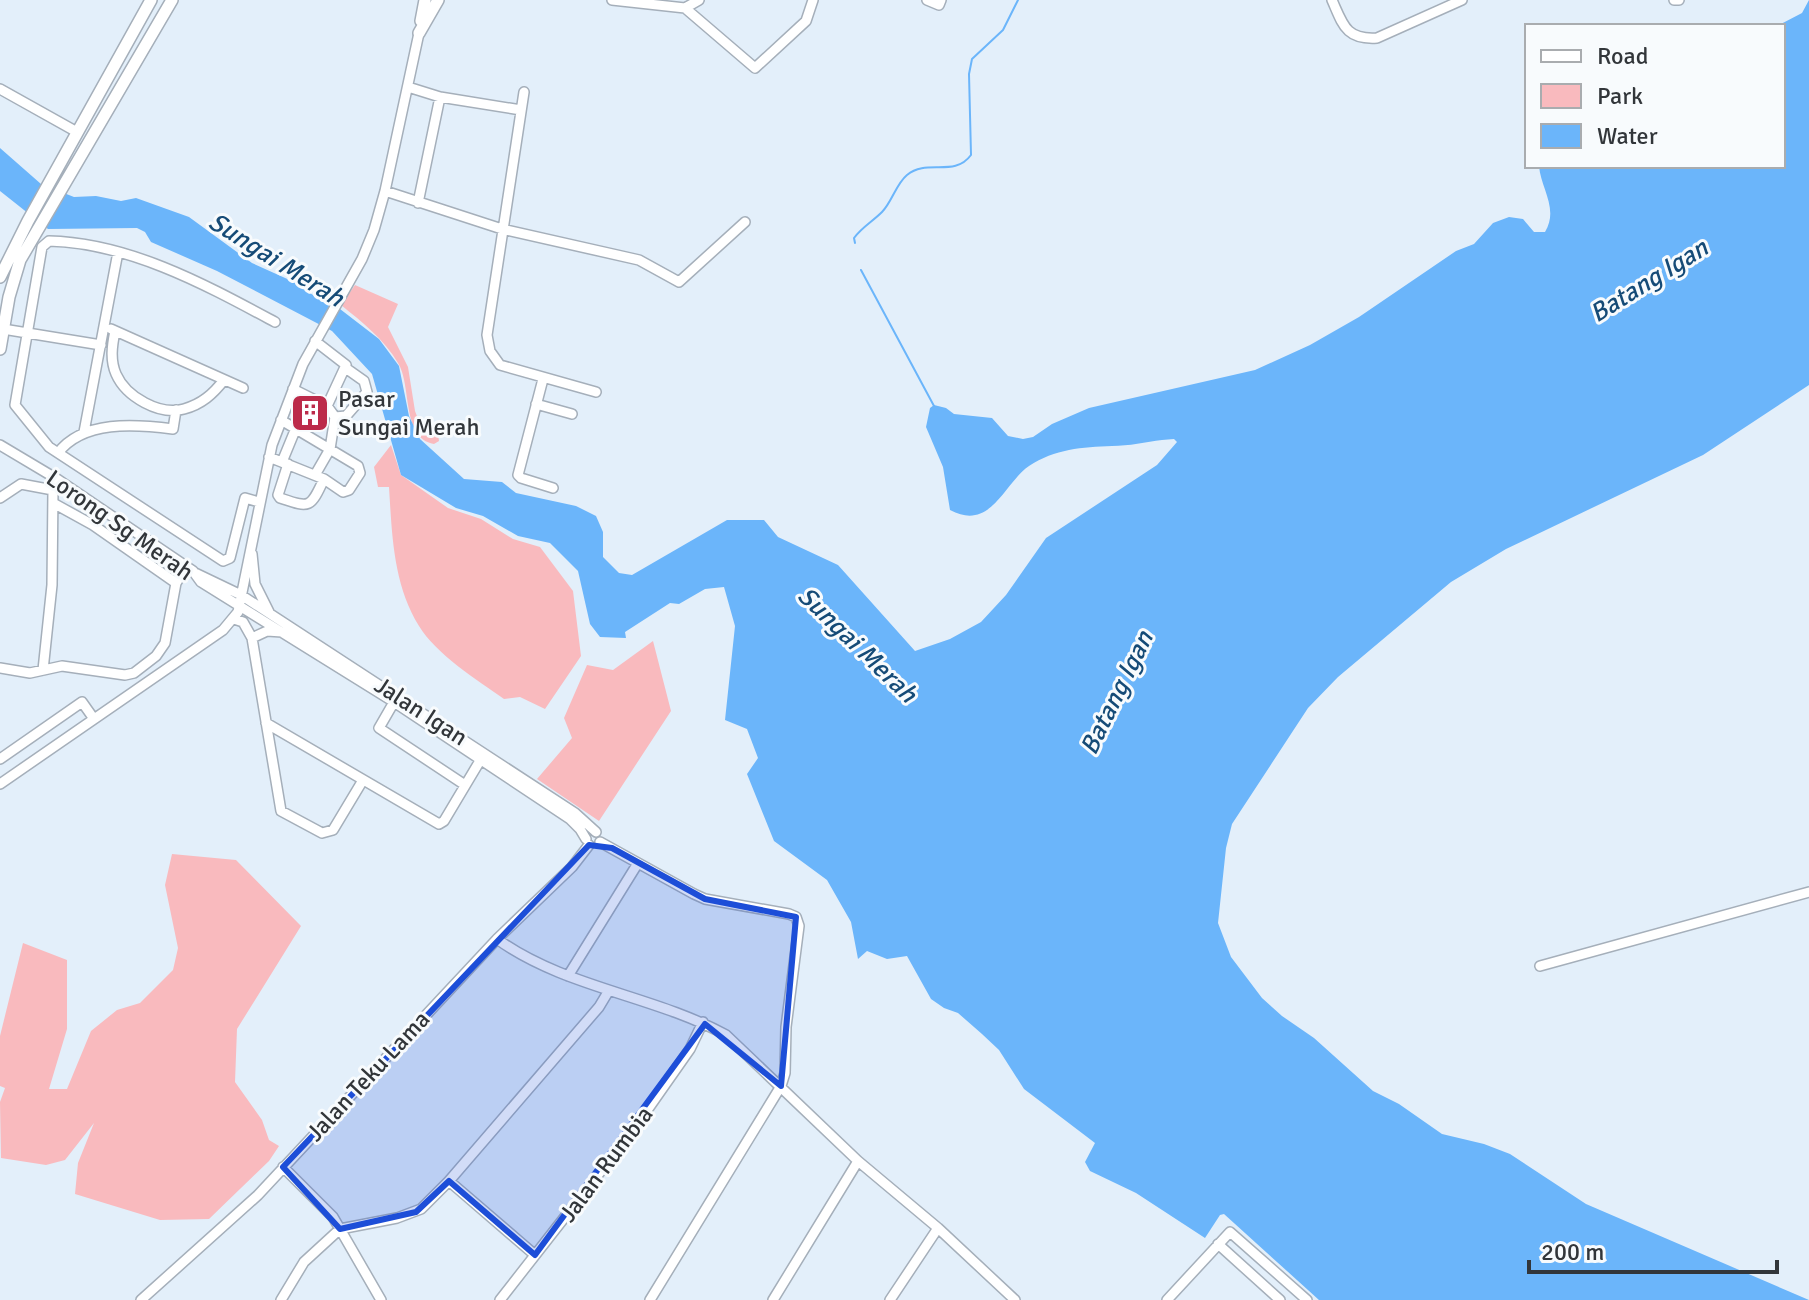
<svg xmlns="http://www.w3.org/2000/svg" width="1809" height="1300" viewBox="0 0 1809 1300" font-family="Signika,sans-serif">
  <style>
    .green { fill: #f9babe }
    .water { fill: #6bb5fa }
    .lines { fill: none; stroke-linecap: round; stroke-linejoin: round }
    .stream { stroke: #6bb5fa; stroke-width: 2 }
    .minor-casing { stroke: #a5afba; stroke-width: 12 }
    .major-casing { stroke: #a5afba; stroke-width: 14 }
    .minor { stroke: #fff; stroke-width: 9 }
    .major { stroke: #fff; stroke-width: 11 }
    .marked { fill: #1d4ed8; fill-opacity: 0.2; stroke: #1d4ed8; stroke-width: 6; stroke-linejoin: round }
    .labels { text-anchor: middle; dominant-baseline: central; stroke-width: 6; stroke-linejoin: round; paint-order: stroke }
    .poi-label { font-size: 24px; fill: #32363a; stroke: #f8fbfd; text-anchor: start }
    .street-label { font-size: 24px; fill: #32363a; stroke: #f8fbfd }
    .water-label { font-size: 26px; font-style: italic; fill: #154b77; stroke: #f8fbfd }
  </style>
  <rect width="100%" height="100%" fill="#e3effa"/>
  <path class="green" d="M355 285 398 304 388 327 408 367 415 411 423 432 434 431 438 434 439 441 434 444C401 438 412 385 398 363 384 339 362 322 341 305Z
    M391 445 401 475 448 508 481 519 513 539 540 547 573 591 581 656 545 709 520 697 504 699C477 680 436 654 419 626 393 584 392 534 389 487H378L374 467Z
    M653 641 671 711 599 821 537 779 572 738 564 718 587 665 613 670Z
    M172 854 236 860 301 926 237 1029 235 1082 262 1120 269 1140 279 1146 269 1161 209 1219 160 1220 75 1194 78 1163 94 1123 65 1160 46 1165 1 1158 0 1102 5 1088 0 1086V1036L23 943 67 960V1029L49 1089H67L91 1031 117 1010 140 1003 173 970 178 948 165 885Z"/>
  <path class="water" d="M1809 0V385L1703 455 1506 549 1451 582 1338 677 1308 708 1232 824 1226 848 1218 923 1231 957 1262 998 1282 1016 1314 1038 1373 1091 1399 1104 1442 1134 1484 1144 1510 1154 1586 1204 1809 1300H1319L1224 1214 1220 1215 1205 1238 1136 1193 1090 1171 1085 1162 1095 1143 1024 1089 999 1050 982 1034 958 1013 944 1008 931 999 907 956 887 959 867 951 858 959 851 922 827 880 774 841 747 774 758 758 747 729 725 720 735 626 724 587 705 589 679 604 670 603 625 632 626 638 600 637 590 624 578 571 550 543 518 536 483 516 456 508 401 475 372 374 332 331 217 271 151 242 145 232 137 228 48 229 0 191V148L41 184 74 197 96 196 121 201 136 198 189 217 252 263 294 282 326 304 340 309 379 339 399 366 409 416 420 439 464 479 502 482 516 493 576 506 596 516 603 532V557L619 573 632 575 727 520H764L778 537 838 565 915 651 950 639 981 622 1006 595 1046 538 1157 465 1177 442 1174 439 1162 440C1146 442 1129 446 1112 446 1082 447 1055 449 1029 466 1003 484 991 532 950 510L943 467 926 427 930 408 934 405 946 408 954 414 992 418 1008 436 1023 439 1033 437 1052 424 1089 408 1255 370 1310 345 1359 317 1456 251 1474 244 1493 223 1509 217 1523 219 1534 232H1545C1559 209 1541 189 1539 166H1783V26H1777L1802 13Z"/>
  <g class="lines">
    <path class="stream" d="M855 243 854 238C862 227 872 222 882 212 892 202 896 184 907 175 927 158 954 178 971 155L969 74 972 59 1003 30 1018 0
      M861 270 934 406"/>
    <defs>
      <path id="minor" d="M612 0 685 8 755 68 806 21 813 0
        M927 0 939 5 941 0
        M1332 0C1343 25 1346 40 1377 38L1462 0
        M1674 0H1679
        M685 8 699 0
        M408 87 440 97 521 110
        M0 89 77 132
        M524 92 487 335 490 351 500 365 596 392
        M385 191 502 229 639 260 679 282 745 222
        M418 203 440 97
        M3 329 101 345
        M111 329 243 388
        M115 331C112 346 110 360 116 374 126 397 160 416 184 409 202 404 213 394 224 380
        M315 341 346 365 327 406
        M543 379 518 475 521 478 553 488
        M293 389 327 406 335 417 330 449 315 475
        M536 404 572 414
        M335 417 346 416 367 392 364 381 347 369
        M84 432 118 252
        M0 445 57 479 193 571 201 582 394 702 570 819 580 829 586 839
        M58 453C83 420 135 424 173 429L176 410
        M269 457 324 479 343 492 349 490 360 473 358 466 281 420
        M282 462 296 428
        M288 464 278 495 280 498C310 508 310 509 324 479
        M0 498 21 484 53 490
        M259 502 245 498 230 558 223 561 49 447 15 405 42 247 49 241C130 243 206 285 275 322
        M53 503 93 525 176 583
        M252 554 255 584 269 612
        M193 572 241 595 575 813 596 832
        M234 619 243 622 252 638 281 811 322 833 333 830 363 780
        M252 638 267 631 282 632
        M0 668 30 673 62 666 125 675 134 673 156 656 165 643 176 583 186 567
        M43 670 52 585 53 490 57 479
        M394 702 379 728 465 785
        M266 723 439 824 444 821 481 759
        M0 759 82 702 94 719
        M0 784 223 630 238 612 272 445 303 364 362 259 374 230 385 191 419 33
        M600 842 694 894 705 899 789 914 796 917 799 926 786 1027 785 1073 781 1086 650 1300
        M497 939C565 988 653 995 726 1035L858 1161 938 1228 1015 1300
        M1540 966 1809 892
        M568 976 638 863
        M283 1167 333 1217 340 1229 397 1218 421 1209 449 1181 599 1007 608 992
        M449 1181 535 1255
        M1218 1244 1280 1300
        M141 1300 258 1195 497 939 572 867 589 845
        M281 1300 304 1262 340 1229 381 1300
        M500 1300 636 1126 690 1049 703 1022
        M773 1300 858 1161
        M890 1300 938 1228
        M1167 1300 1230 1232 1307 1300"/>
      <path id="major" d="M421 21 425 0
        M419 33 438 0
        M0 277 28 221 151 0
        M0 349 9 297 20 260 172 0"/>
    </defs>
    <use href="#minor" class="minor-casing"/>
    <use href="#major" class="major-casing"/>
    <use href="#minor" class="minor"/>
    <use href="#major" class="major"/>
  </g>
  <path class="marked" d="M589 845 612 848 705 899 796 917 781 1086 705 1024 535 1255 449 1181 416 1212 340 1229 283 1167Z"/>
  <defs>
    <symbol id="building-square" viewBox="-11 -11 22 22"><rect x="-9" y="-9" width="18" height="18" rx="4" fill="#bc2b4a" stroke="#f8fbfd"/><path d="M-4-6H4V6H1V3H-1V6H-4ZM-2.5-4.3h1.7v1.8h-1.7ZM.8-4.3h1.7v1.8H.8ZM-2.5-1h1.7V.8h-1.7ZM.8-1h1.7V.8H.8Z" fill="#fff"/></symbol>
  </defs>
  <g fill-rule="evenodd">
    <use href="#building-square" x="288" y="391" width="44" height="44"/>
  </g>
  <g class="labels">
    <g class="poi-label">
      <text x="338" y="399">Pasar<tspan x="338" dy="28">Sungai Merah</tspan></text>
    </g>
    <g class="street-label">
      <text transform="translate(120 525) rotate(35)">Lorong Sg Merah</text>
      <text transform="translate(421 711) rotate(33)">Jalan Igan</text>
      <text transform="translate(368 1076) rotate(-47)">Jalan Teku Lama</text>
      <text transform="translate(606 1164) rotate(-53)">Jalan Rumbia</text>
    </g>
    <g class="water-label">
      <text transform="translate(276 260) rotate(32)">Sungai Merah</text>
      <text transform="translate(1649 281) rotate(-32)">Batang Igan</text>
      <text transform="translate(857 645) rotate(44)">Sungai Merah</text>
      <text transform="translate(1117 693) rotate(-64)">Batang Igan</text>
    </g>
  </g>
  <rect x="1525" y="24" width="260" height="144" fill="#f8fbfd" stroke="#a9acaf" stroke-width="2"/>
  <rect x="1541" y="50" width="40" height="12" fill="#ffffff" stroke="#a9acaf" stroke-width="2"/>
  <text x="1597" y="64" font-size="24" fill="#32363a">Road</text>
  <rect x="1541" y="84" width="40" height="24" fill="#f9babe" stroke="#a9acaf" stroke-width="2"/>
  <text x="1597" y="104" font-size="24" fill="#32363a">Park</text>
  <rect x="1541" y="124" width="40" height="24" fill="#6bb5fa" stroke="#a9acaf" stroke-width="2"/>
  <text x="1597" y="144" font-size="24" fill="#32363a">Water</text>
  <path d="M1529 1260v12h248v-12" fill="none" stroke="#32363a" stroke-width="4"/>
  <text x="1541" y="1260" font-size="24" fill="#32363a" stroke="#f8fbfd" stroke-width="6" paint-order="stroke">200 m</text>
</svg>
